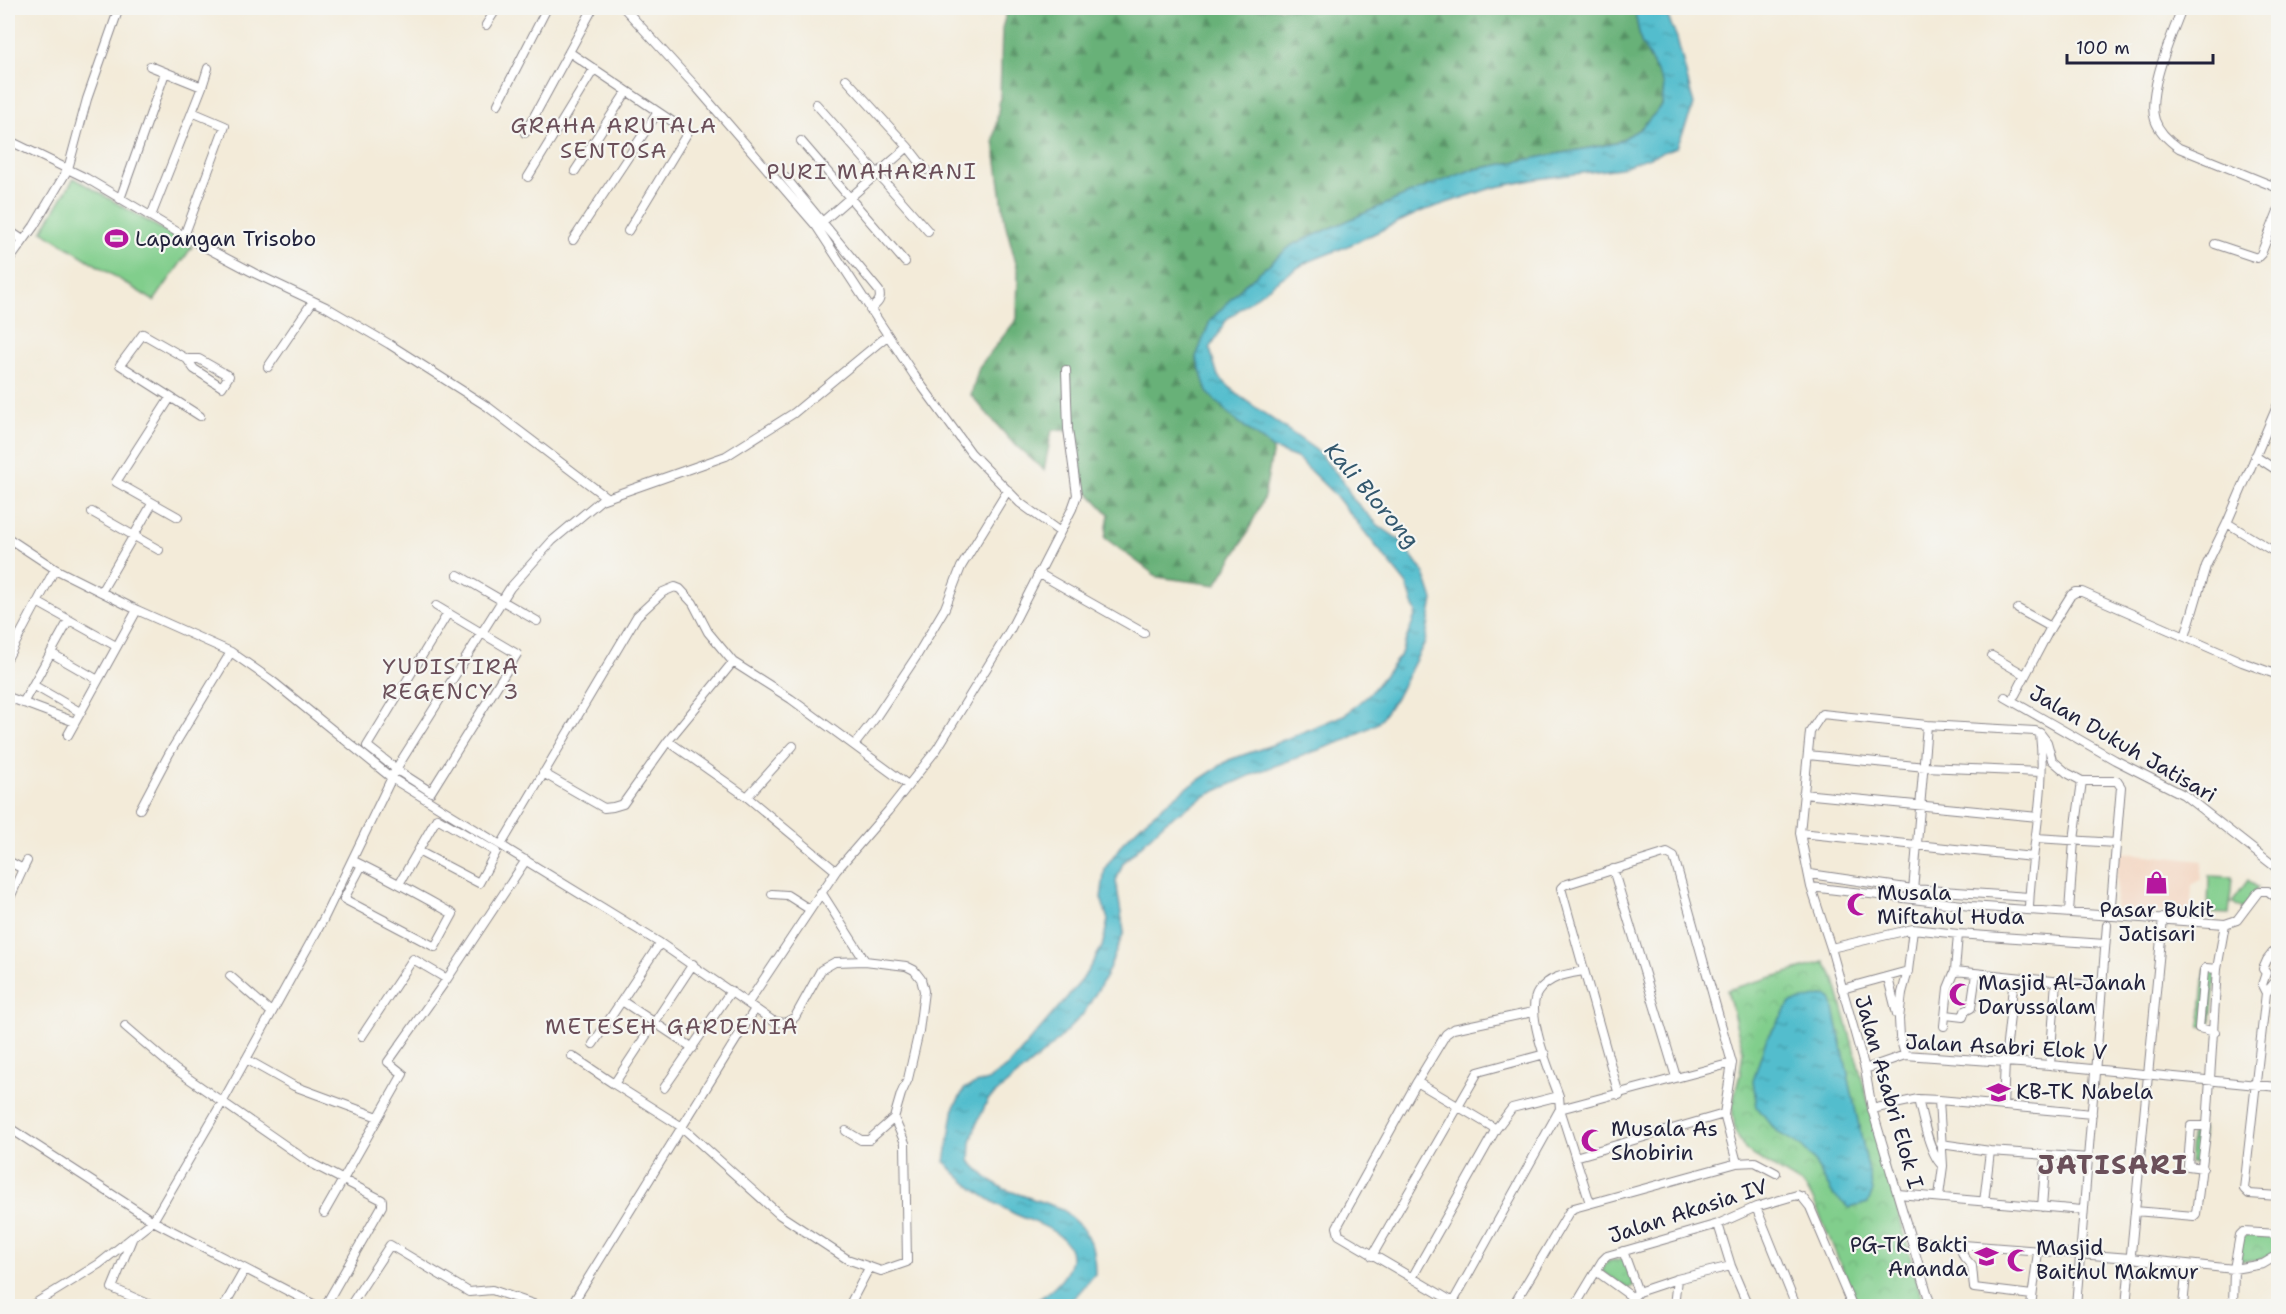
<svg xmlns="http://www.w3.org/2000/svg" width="2286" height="1314" viewBox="0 0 2286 1314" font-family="'Shantell Sans',sans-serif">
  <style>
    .built { fill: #f3d4bf }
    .forest { fill: url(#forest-firs); stroke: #456a5a; stroke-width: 1.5 }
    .park { fill: url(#park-crowns); stroke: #527864; stroke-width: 1.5 }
    .pitch { fill: #81ce8c; stroke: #527864; stroke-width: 1.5 }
    .water { fill: url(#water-ripples); stroke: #3a7084; stroke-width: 1.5 }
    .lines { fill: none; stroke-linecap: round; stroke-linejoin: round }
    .minor-casing { stroke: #8a868a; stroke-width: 10 }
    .minor { stroke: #fff; stroke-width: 8 }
    .labels { text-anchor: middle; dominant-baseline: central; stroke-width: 4.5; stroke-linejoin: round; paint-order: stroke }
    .poi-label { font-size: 21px; fill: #22223b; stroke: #f6f6f2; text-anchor: start }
    .street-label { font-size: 21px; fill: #22223b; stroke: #f6f6f2 }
    .neighbourhood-label { font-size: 22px; letter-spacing: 1.5px; fill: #6b505a; stroke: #f6f6f2 }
    .water-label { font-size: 22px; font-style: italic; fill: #33586e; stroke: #f6f6f2 }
    .district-label { font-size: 27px; font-weight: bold; letter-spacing: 1.5px; fill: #6b505a; stroke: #f6f6f2 }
  </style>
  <defs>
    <pattern id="forest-firs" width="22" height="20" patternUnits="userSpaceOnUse" patternTransform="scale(1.5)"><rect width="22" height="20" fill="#68b178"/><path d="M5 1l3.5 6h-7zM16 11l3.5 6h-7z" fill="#559064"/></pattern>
    <pattern id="park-crowns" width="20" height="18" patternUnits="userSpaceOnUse" patternTransform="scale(1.5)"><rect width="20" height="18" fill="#81ce8c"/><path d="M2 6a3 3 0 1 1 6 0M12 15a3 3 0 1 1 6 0" fill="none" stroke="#6fb17a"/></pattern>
    <pattern id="water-ripples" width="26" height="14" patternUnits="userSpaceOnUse" patternTransform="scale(1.5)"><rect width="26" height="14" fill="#52bdcd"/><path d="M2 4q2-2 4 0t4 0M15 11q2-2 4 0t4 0" fill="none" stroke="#4499a8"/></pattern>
  </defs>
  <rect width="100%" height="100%" fill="#f6f6f2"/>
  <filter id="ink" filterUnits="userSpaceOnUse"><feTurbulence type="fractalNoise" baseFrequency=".0167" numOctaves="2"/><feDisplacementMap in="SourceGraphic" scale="12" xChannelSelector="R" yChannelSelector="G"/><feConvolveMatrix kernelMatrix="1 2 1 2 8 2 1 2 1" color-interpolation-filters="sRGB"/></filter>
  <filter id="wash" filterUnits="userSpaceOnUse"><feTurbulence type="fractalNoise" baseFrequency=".008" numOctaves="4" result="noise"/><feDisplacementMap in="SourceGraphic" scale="24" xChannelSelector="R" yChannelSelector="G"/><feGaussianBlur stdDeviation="1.35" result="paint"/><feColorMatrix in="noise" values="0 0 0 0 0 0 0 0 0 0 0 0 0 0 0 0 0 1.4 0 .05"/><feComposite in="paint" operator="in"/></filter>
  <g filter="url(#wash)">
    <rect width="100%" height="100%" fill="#f3ebd9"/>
    <path class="built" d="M2119 852 2203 861 2201 879 2192 885 2190 914 2115 908Z"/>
    <path class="forest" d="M1008 8H1634L1641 42 1664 85 1662 106 1640 129 1616 143 1471 170 1244 285 1196 357 1231 416 1273 449 1264 497 1246 536 1216 585 1158 577 1105 538 1109 514 1083 487 1074 431 1052 430 1044 470 1012 442 971 395 979 367 1017 319 1018 271 1005 222 994 140 1000 98 1002 28Z"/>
    <path class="park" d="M1825 962 1835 980 1924 1306H1858L1813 1199 1803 1185 1746 1151 1735 1132 1732 1106 1740 1074 1743 1051 1727 990Z
      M2205 970 2216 971 2210 1028 2200 1027Z
      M2192 1127 2203 1128 2201 1164 2189 1163Z
      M2242 1234 2278 1235V1251L2258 1261H2240Z
      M1624 1258 1634 1285 1629 1289 1602 1271 1606 1262Z"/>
    <path class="pitch" d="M74 178 192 247 154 301 42 231Z
      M2209 876 2232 877 2229 914 2208 913Z
      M2248 880 2258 888 2242 909 2232 902Z"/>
    <path class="water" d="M1634 8H1664L1677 38 1694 105 1677 147 1620 168 1537 179 1492 188 1422 211 1350 245 1305 263 1277 281 1227 319 1210 349 1218 376 1238 395 1316 450 1343 481 1353 499 1378 525 1401 541 1424 573 1433 600 1425 642 1396 698 1378 723 1346 740 1258 772 1205 796 1166 821 1123 863 1116 881 1124 932 1106 976 1084 1013 1051 1047 988 1100 976 1125 971 1143 970 1161 987 1178 1004 1189 1062 1209 1084 1230 1094 1251 1095 1274 1076 1296 1061 1306H1026C1051 1295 1093 1260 1057 1234 1046 1225 1028 1220 1015 1214 989 1201 964 1184 945 1162L954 1107 965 1088 990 1079 1009 1065 1082 980 1102 947 1108 920 1101 898 1105 868 1124 841 1147 819 1182 791 1229 760 1272 745 1346 714 1371 692 1400 656 1416 613 1407 585 1336 496 1297 458 1273 449 1231 416 1207 392 1196 357 1210 321 1244 285 1292 245 1413 192 1471 170 1616 143 1640 129 1662 106 1664 85 1641 42Z
      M1826 995 1832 1000 1873 1191 1868 1203 1850 1208 1834 1196 1812 1158 1800 1145 1777 1132 1757 1107 1753 1081 1766 1040 1790 1003Z"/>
  </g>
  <g filter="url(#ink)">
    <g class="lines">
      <defs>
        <path id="minor" d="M624 8 698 89 817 227 914 375 971 453 1020 503 1060 532
          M2182 8C2172 35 2146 93 2155 120 2159 132 2169 141 2179 148L2278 188
          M486 25 497 8
          M569 52 688 132 628 231
          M150 66 202 87 151 216
          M846 79 908 147
          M202 87 208 68
          M498 104 547 8
          M816 104 928 231
          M525 133 593 8
          M8 140 86 178 184 236 254 273 326 307 389 344 488 407 606 497
          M801 141 905 262
          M575 171 627 91
          M528 177 594 69
          M786 178 879 291C882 301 877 303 870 310
          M120 199 165 73
          M821 223 908 147 926 170
          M8 230 23 240
          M184 236 225 126 192 112
          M573 240 658 112
          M2215 244 2257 258 2261 254 2278 211
          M8 262 34 226 68 169 87 99 119 8
          M187 359H199L229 376 222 387 194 369 187 359 143 334 120 365 200 416
          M268 367 313 301
          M170 398 116 482 178 517
          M2278 404 2227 523 2206 566 2185 637 2242 662 2278 675
          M2255 456 2278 471
          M92 512 159 550
          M2227 523 2278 554
          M8 538 55 569 137 610 231 652 271 680 393 779 660 943 773 1021 785 1023 795 1017 821 970 835 962 865 961 906 966 914 970 921 979 924 991 919 1031 908 1079 901 1094 894 1118 905 1143 907 1262 881 1271 847 1259 780 1215 682 1127 614 1084 693 964
          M1038 573 1144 633
          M458 575 537 621
          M101 592 152 504
          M37 602 116 646
          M436 606 517 654 431 792 400 772 367 746 448 613
          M2018 609 2051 627
          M51 653 98 680
          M1992 656 2025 675
          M8 657 55 569
          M33 685 80 712
          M2015 695 2051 627 2071 595 2076 592H2082L2185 637
          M8 697 75 722
          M2005 697 2115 760 2184 795 2278 869
          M23 703 69 620
          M2040 733 2035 731 1927 725 1822 714 1810 732 1800 833 1811 887 1971 906 2225 924 2237 920 2259 891H2268L2278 899
          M2040 733 2047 742 2052 760 2067 773 2082 781H2117L2121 787 2110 916
          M68 735 137 610
          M668 741 747 797 836 871
          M855 744 876 717 916 657 945 608 961 567 1008 490
          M1808 755 1925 767 2040 772
          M543 773 604 808 613 807 623 804 668 741 733 662
          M1803 794 2038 817
          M747 797 793 746
          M140 809 169 754 231 652
          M1800 833 2033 857
          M2036 838 2116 843
          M501 845 637 616 663 592 675 587 680 589 693 603 708 632 733 662 791 699 908 785
          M352 860C386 877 420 895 453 914L435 947 344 899 362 865
          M8 861 23 869 8 902
          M23 869 27 861
          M1613 869 1676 1077
          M1810 874 1913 889 2029 897
          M399 884 437 818 496 852 479 883 418 851
          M1811 887 1831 948 1865 1069 1872 1109 1931 1306
          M1913 891 1927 725
          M821 892 865 961
          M772 894 787 895 809 909
          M2029 910C2030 852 2047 793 2040 734
          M2069 912 2074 840 2082 781
          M1958 934 1955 971 2101 986
          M2278 946 2267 960 2263 969 2266 973 2262 985 2266 993 2244 1189 2249 1194 2278 1196
          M1831 948 1913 929 1958 934 2105 944
          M1584 971C1567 974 1549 976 1538 992 1524 1012 1551 1074 1559 1096L1560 1109 1590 1203
          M230 976 271 1012
          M1888 978 1897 1014
          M1842 989 1908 971
          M2266 993 2278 978
          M622 1001 693 1048
          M748 1003 836 871 888 811 937 749 1010 630 1072 509 1077 495 1068 429 1066 370
          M1946 1015 1963 1017 1965 1011 1971 1008 1976 974
          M125 1026 175 1069 309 1162 382 1200V1206L325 1306
          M1944 1026 1948 988 1955 971
          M2215 1032 2199 1028 2204 970 2206 968 2217 969
          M362 1036 413 959 447 979
          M593 1044 660 943
          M1905 1055 1900 1037 1899 1019 1902 993 1908 971 1913 929
          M572 1056 614 1084
          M246 1059 294 1086 378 1117
          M2050 1065 2056 981
          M1865 1069 1905 1055 2050 1065 2278 1087
          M1417 1082 1496 1129
          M664 1088 731 991
          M1619 1095 1561 888 1564 885 1667 853 1674 857 1732 1063 1724 1114 1737 1163
          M1918 1099C1922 1115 1930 1157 1943 1166L1939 1196
          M1939 1100 1943 1166
          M2003 1106 2005 1062 2014 978
          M1560 1109 1732 1063
          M1872 1109 1918 1099 1939 1100 2092 1114
          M8 1127 153 1221 317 1306
          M846 1131 861 1140H869L894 1118
          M1941 1144 1990 1151 2089 1158
          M1575 1157 1724 1114
          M2203 1168 2188 1166 2191 1126H2207
          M1898 1194 2082 1210
          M1984 1202 1990 1151
          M1756 1207 1796 1306
          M2042 1207 2046 1155
          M2135 1211 2194 1216 2196 1214 2207 1126 2217 969 2225 924
          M324 1213 403 1074 388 1062 447 979 526 860
          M1718 1224 1731 1266 1748 1306
          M132 1239 112 1288 153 1306
          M1912 1241 2130 1258 2234 1269 2263 1264 2278 1255
          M1958 1243 1964 1257 1972 1266 1974 1288 2032 1295
          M1623 1251 1638 1292
          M1372 1256 1478 1072 1545 1054
          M1596 1271 1632 1297
          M1412 1278 1496 1129 1512 1108 1559 1096
          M1453 1302 1560 1109
          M31 1306 99 1264 153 1221 223 1101 324 918 396 769 510 588 552 541 601 500 726 456 794 413 887 336
          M224 1306 245 1269
          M350 1306 390 1245 469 1292 492 1290 539 1306
          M571 1306 755 1009
          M849 1306 869 1268
          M1460 1306 1339 1235 1337 1227 1417 1082 1446 1034 1453 1029 1533 1012
          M1513 1306 1569 1212 1574 1208 1737 1163 1755 1162 1776 1173
          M1575 1306 1602 1261 1607 1256 1718 1224 1756 1207 1797 1195 1802 1197 1810 1207 1852 1306
          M1625 1306 1638 1292 1677 1279 1731 1266
          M1674 1306 1677 1279
          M1735 1306 1746 1302
          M2031 1306 2038 1252
          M2076 1306 2107 925
          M2126 1306 2163 918
          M2183 1306 2187 1265
          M2233 1306 2234 1269 2240 1235 2243 1232 2278 1234"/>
      </defs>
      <use href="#minor" class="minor-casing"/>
      <use href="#minor" class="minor"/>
    </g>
  </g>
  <defs>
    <symbol id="stadium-bare" viewBox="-9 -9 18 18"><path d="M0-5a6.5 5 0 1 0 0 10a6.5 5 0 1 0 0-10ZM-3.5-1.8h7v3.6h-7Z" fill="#b5179e" stroke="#f6f6f2" stroke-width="2.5" paint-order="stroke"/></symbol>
    <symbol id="shop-bare" viewBox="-9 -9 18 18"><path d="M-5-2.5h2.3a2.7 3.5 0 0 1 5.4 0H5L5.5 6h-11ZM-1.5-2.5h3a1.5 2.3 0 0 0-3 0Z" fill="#b5179e" stroke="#f6f6f2" stroke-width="2.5" paint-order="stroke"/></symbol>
    <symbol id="mosque-bare" viewBox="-9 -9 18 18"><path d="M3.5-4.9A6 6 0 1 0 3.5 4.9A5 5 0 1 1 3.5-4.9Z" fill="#b5179e" stroke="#f6f6f2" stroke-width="2.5" paint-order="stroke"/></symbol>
    <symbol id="school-bare" viewBox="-9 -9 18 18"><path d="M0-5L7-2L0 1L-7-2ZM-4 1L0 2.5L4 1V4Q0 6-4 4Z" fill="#b5179e" stroke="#f6f6f2" stroke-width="2.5" paint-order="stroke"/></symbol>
  </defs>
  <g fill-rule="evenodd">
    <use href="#stadium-bare" x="100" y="222" width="33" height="33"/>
    <use href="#shop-bare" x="2140" y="866" width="33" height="33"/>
    <use href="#mosque-bare" x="1842" y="888" width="33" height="33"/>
    <use href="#mosque-bare" x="1944" y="978" width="33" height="33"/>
    <use href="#school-bare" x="1982" y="1076" width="33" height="33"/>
    <use href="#mosque-bare" x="1576" y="1124" width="33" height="33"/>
    <use href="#school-bare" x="1970" y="1240" width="33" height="33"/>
    <use href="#mosque-bare" x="2002" y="1244" width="33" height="33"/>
  </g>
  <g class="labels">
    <g class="poi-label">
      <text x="135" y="239">Lapangan Trisobo</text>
      <text x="1877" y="893">Musala<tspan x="1877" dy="24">Miftahul Huda</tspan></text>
      <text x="2157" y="910" text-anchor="middle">Pasar Bukit<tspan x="2157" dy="24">Jatisari</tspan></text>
      <text x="1978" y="983">Masjid Al-Janah<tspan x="1978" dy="24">Darussalam</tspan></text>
      <text x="2016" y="1092">KB-TK Nabela</text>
      <text x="1611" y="1129">Musala As<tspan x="1611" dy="24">Shobirin</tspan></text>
      <text x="1968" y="1245" text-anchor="end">PG-TK Bakti<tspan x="1968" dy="24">Ananda</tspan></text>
      <text x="2036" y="1248">Masjid<tspan x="2036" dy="24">Baithul Makmur</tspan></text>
    </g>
    <g class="street-label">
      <text transform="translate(2123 744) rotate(30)">Jalan Dukuh Jatisari</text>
      <text transform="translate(2006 1047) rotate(3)">Jalan Asabri Elok V</text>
      <text transform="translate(1889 1092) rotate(74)">Jalan Asabri Elok I</text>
      <text transform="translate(1688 1211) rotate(-18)">Jalan Akasia IV</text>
    </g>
    <g class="neighbourhood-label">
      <text x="614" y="125">GRAHA ARUTALA<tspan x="614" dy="25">SENTOSA</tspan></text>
      <text x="872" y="171">PURI MAHARANI</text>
      <text x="451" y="666">YUDISTIRA<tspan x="451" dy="25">REGENCY 3</tspan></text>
      <text x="672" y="1026">METESEH GARDENIA</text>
    </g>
    <g class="water-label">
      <text transform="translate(1372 495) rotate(49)">Kali Blorong</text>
    </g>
    <g class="district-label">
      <text x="2113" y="1164">JATISARI</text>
    </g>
  </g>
  <rect width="2286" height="1314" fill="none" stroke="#f6f6f2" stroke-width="30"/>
  <path d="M2067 54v9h146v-9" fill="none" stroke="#22223b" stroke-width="3"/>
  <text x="2076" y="54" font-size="18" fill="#22223b" stroke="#f6f6f2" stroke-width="4.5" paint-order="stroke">100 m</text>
</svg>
